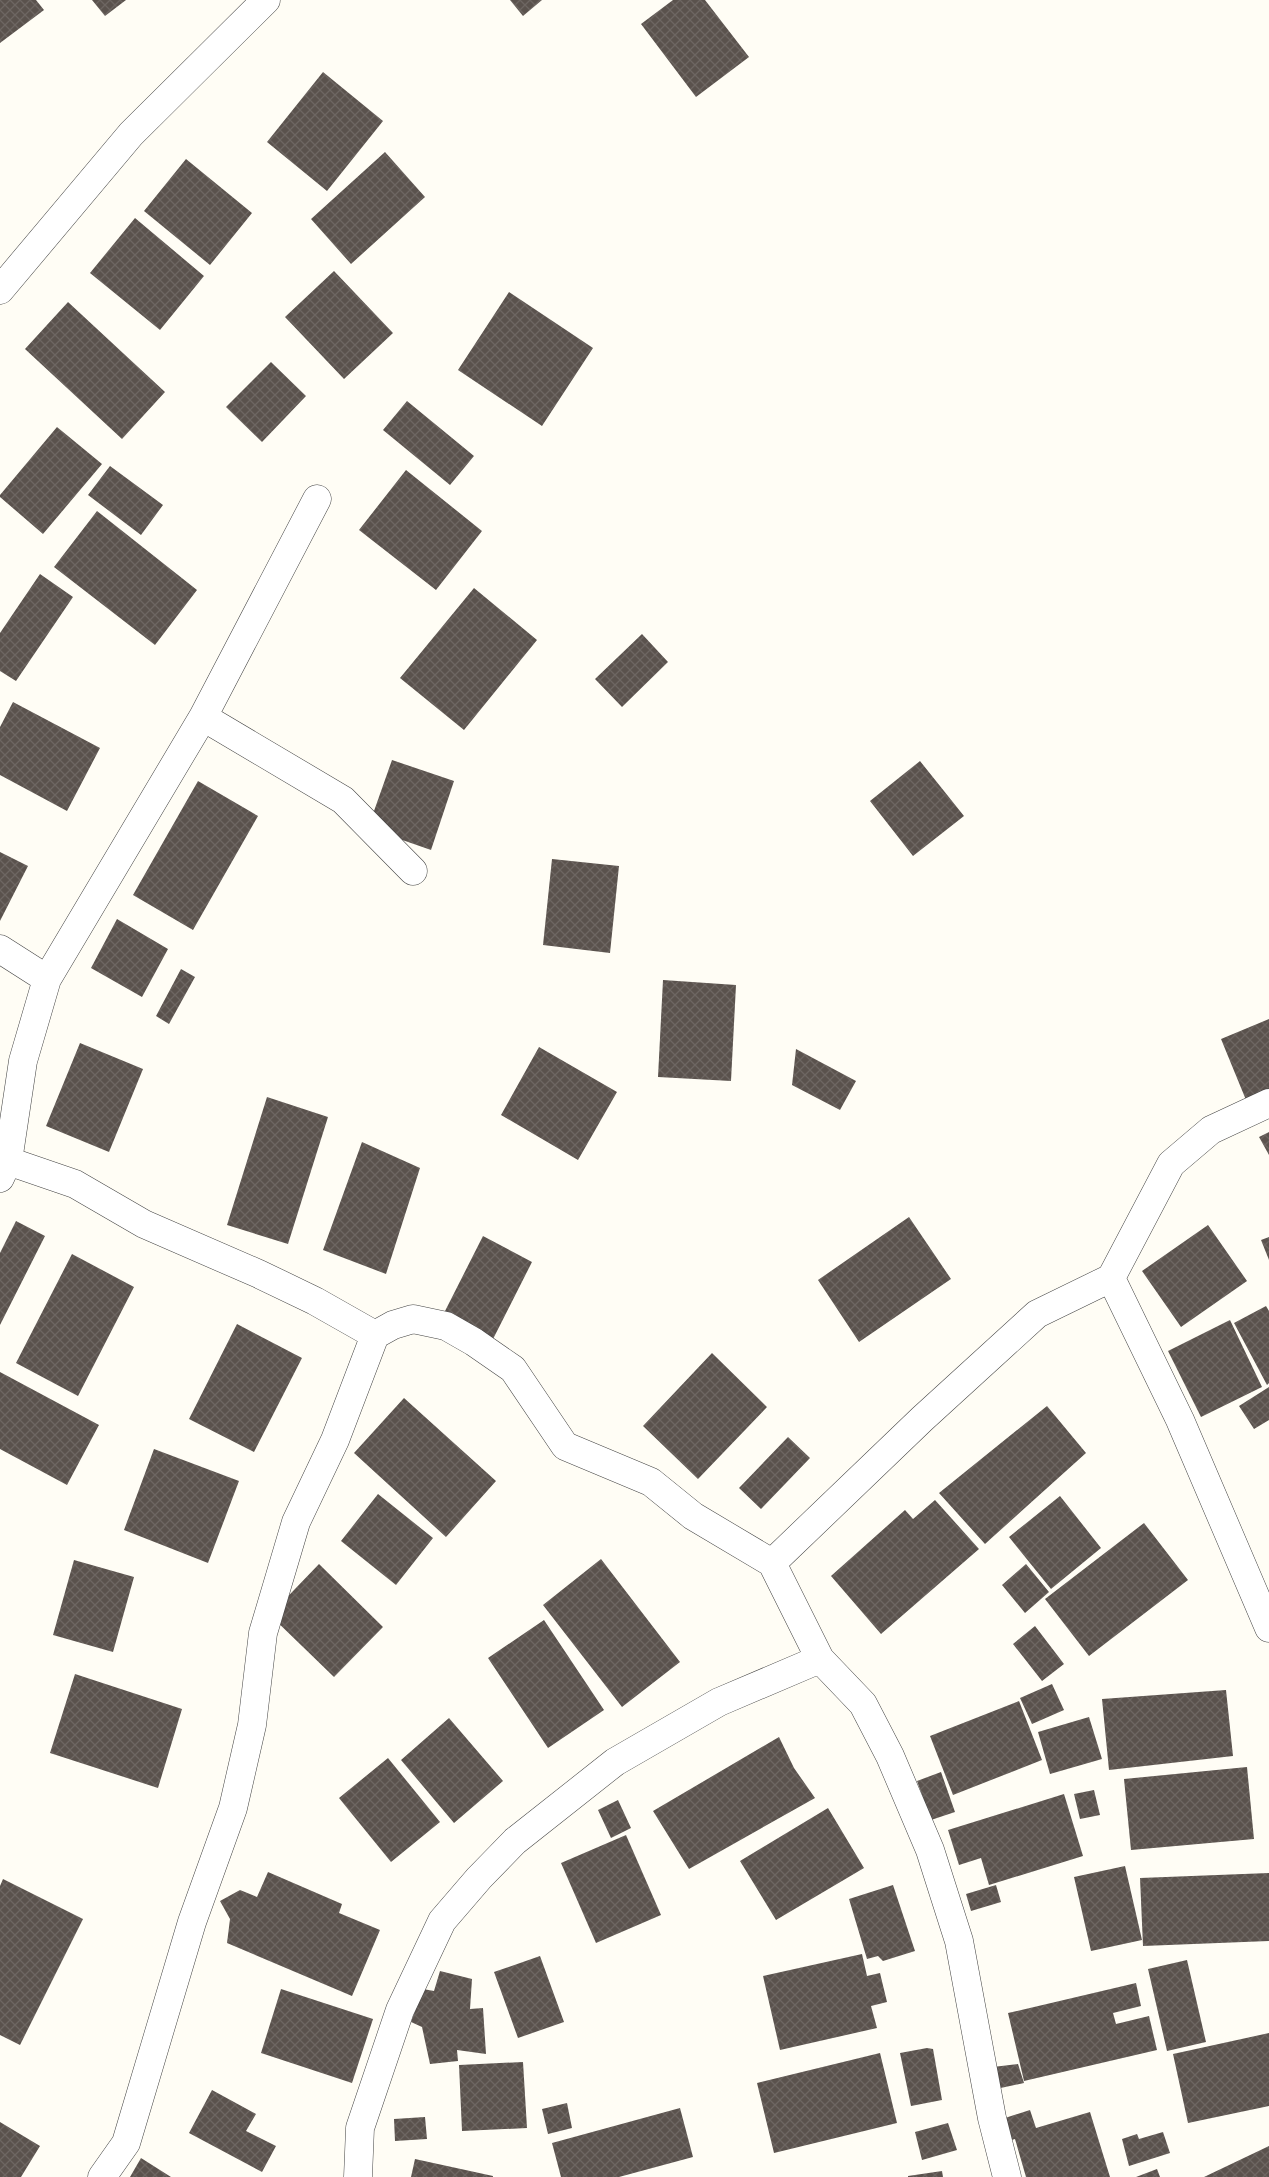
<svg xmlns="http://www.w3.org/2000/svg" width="1269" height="2177" viewBox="0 0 1269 2177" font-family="'PT Serif',serif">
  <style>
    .building { fill: url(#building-cross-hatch) }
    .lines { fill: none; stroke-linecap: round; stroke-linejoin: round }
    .minor-casing { stroke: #444; stroke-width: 29 }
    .minor { stroke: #fff; stroke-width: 28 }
  </style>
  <defs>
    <pattern id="building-cross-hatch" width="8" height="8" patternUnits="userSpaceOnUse" patternTransform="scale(1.25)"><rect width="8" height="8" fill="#5a524d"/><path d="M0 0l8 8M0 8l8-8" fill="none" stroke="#6d6662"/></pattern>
  </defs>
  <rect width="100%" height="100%" fill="#fffdf5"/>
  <path class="building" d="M0 0H36L44 10 0 43Z
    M92 0H126L105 16Z
    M510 0H542L523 16Z
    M673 0H705L749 57 696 97 641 24Z
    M323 72 383 121 327 191 267 142Z
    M385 152 425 197 351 264 311 219Z
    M186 159 252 213 210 265 144 211Z
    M135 218 204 276 160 330 90 273Z
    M334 271 393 333 344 379 285 317Z
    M509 292 593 348 542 426 458 370Z
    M68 302 165 392 122 439 25 349Z
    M271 362 306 396 262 442 226 407Z
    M407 401 474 456 450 485 383 430Z
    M57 427 102 464 43 534 0 497V495Z
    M110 466 163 505 141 535 88 495Z
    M406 470 482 531 436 590 359 530Z
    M97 511 197 590 155 645 54 567Z
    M40 574 73 597 16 681 0 671V633Z
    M474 588 537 640 464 730 400 678Z
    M642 634 668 662 622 707 595 679Z
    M13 702 100 748 67 811 0 775V727Z
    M392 760 454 781 431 850 368 828Z
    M920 761 964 816 913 856 870 801Z
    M198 781 258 816 193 930 133 895Z
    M0 852 28 866 0 921Z
    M552 859 619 866 610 953 543 945Z
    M117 919 168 949 142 997 91 968Z
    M181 969 195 977 169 1024 156 1016Z
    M663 980 736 985 731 1081 658 1077Z
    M1269 1019V1090L1246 1100 1221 1039Z
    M80 1043 143 1069 109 1152 46 1126Z
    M539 1047 617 1092 578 1160 501 1115Z
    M796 1049 856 1081 840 1110 792 1085Z
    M267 1097 328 1117 288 1244 227 1225Z
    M1269 1132V1155L1259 1137Z
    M362 1142 420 1168 386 1274 323 1250Z
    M909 1217 951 1279 859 1342 818 1280Z
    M16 1221 45 1236 0 1325V1253Z
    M1208 1225 1247 1281 1181 1327 1142 1271Z
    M483 1236 532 1262 491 1343 442 1317Z
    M1269 1237V1260L1261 1240Z
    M72 1254 134 1287 78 1396 16 1363Z
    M1266 1306 1269 1311V1383L1267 1385 1234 1323Z
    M1230 1320 1262 1387 1201 1417 1168 1351Z
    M237 1324 302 1358 254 1452 189 1419Z
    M712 1353 767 1407 698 1479 643 1426Z
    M0 1372 99 1425 67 1485 0 1449Z
    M1269 1387V1420L1254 1429 1239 1406Z
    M404 1398 496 1481 446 1537 354 1453Z
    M1047 1406 1086 1453 985 1544 939 1493Z
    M788 1437 810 1458 761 1509 739 1488Z
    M154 1449 239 1481 208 1563 124 1530Z
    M378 1494 433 1538 396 1585 341 1541Z
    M1060 1496 1101 1548 1051 1589 1009 1537Z
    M935 1500 979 1549 881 1634 831 1576 905 1510 913 1519Z
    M1144 1523 1188 1580 1089 1656 1045 1599Z
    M601 1559 680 1662 622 1707 543 1605Z
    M74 1560 134 1577 113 1652 53 1635Z
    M319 1564 383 1627 334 1677 270 1615Z
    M1026 1564 1049 1592 1025 1613 1002 1585Z
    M544 1620 604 1710 548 1748 488 1658Z
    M1035 1626 1064 1664 1042 1681 1013 1644Z
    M75 1674 182 1709 158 1788 50 1753Z
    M1052 1684 1064 1710 1032 1724 1020 1698Z
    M1226 1690 1233 1756 1109 1770 1102 1699Z
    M1019 1701 1042 1760 953 1795 930 1736Z
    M1089 1717 1102 1759 1050 1774 1038 1732Z
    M449 1718 503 1781 454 1823 401 1760Z
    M779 1737 794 1768 815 1798 689 1869 653 1811Z
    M388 1758 440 1822 391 1862 339 1798Z
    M1247 1767 1254 1839 1131 1850 1124 1779Z
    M941 1772 955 1812 931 1820 917 1781Z
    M1094 1790 1100 1815 1080 1819 1074 1794Z
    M1064 1794 1083 1856 989 1885 981 1858 959 1865 948 1830Z
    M618 1800 631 1828 611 1838 598 1810Z
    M828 1808 864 1868 776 1920 740 1861Z
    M626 1835 661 1915 596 1943 561 1863Z
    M1125 1866 1142 1940 1091 1951 1074 1877Z
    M268 1872 342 1904 339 1913 380 1930 352 1996 227 1943 230 1919 220 1901 240 1890 257 1897Z
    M1269 1873V1941L1143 1946 1140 1878Z
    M3 1879 83 1919 20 2045 0 2035V1886Z
    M893 1885 915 1951 883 1961 878 1956 867 1959 849 1899Z
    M996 1885 1001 1902 971 1911 966 1894Z
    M862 1954 867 1976 880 1973 887 2002 871 2006 877 2028 780 2050 763 1976Z
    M540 1956 564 2022 518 2038 494 1972Z
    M1187 1960 1206 2042 1167 2051 1148 1969Z
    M440 1971 472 1979 470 2009 483 2008 486 2054 457 2050 458 2061 430 2064 422 2027 411 2022 423 1989 434 1991Z
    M1136 1983 1141 2006 1113 2013 1116 2024 1149 2016 1157 2050 1024 2081 1008 2013Z
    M281 1989 373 2019 352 2083 261 2053Z
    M1269 2033V2106L1188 2123 1173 2054Z
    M927 2048 933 2049 942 2100 911 2106 900 2053Z
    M880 2053 897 2123 774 2153 757 2083Z
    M523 2062 527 2128 462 2131 459 2065Z
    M1018 2064 1024 2083 996 2089 993 2067Z
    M212 2090 256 2114 246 2131 276 2146 262 2172 189 2133Z
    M567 2103 572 2128 548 2134 542 2109Z
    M680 2108 693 2157 619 2177H561L552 2143Z
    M1030 2110 1036 2128 1090 2112 1110 2177H1026L1015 2139 1008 2141 1002 2119Z
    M425 2117 427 2139 395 2141 394 2119Z
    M0 2122 40 2146 21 2177H0Z
    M948 2123 957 2150 922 2160 915 2132Z
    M1163 2132 1170 2153 1129 2166 1122 2139 1137 2134 1139 2139Z
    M1269 2146V2177H1204Z
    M141 2158 171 2177H130Z
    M415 2159 493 2176V2177H411Z
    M1157 2169 1160 2177H1136Z
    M942 2171 943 2177H908V2176Z"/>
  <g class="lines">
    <defs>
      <path id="minor" d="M0 290 131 134 266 0
        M203 717 343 800 413 871
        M0 949 47 979
        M8 1161 75 1184 144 1224 259 1274 315 1301 375 1335
        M0 1178 8 1161 23 1061 47 979 203 717 317 499
        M1111 1278 1180 1420 1269 1628
        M772 1563 922 1419 1037 1314 1111 1278 1171 1164 1211 1130 1269 1103
        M102 2177 126 2143 192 1922 233 1808 252 1725 263 1633 296 1522 335 1440 375 1335 393 1325 413 1319 446 1326 474 1342 513 1369 565 1446 651 1482 693 1516 772 1563 820 1659 863 1704 890 1756 930 1850 959 1941 992 2118 1007 2177
        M358 2177 360 2128 400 2010 442 1921 479 1878 515 1841 615 1762 719 1702 820 1659"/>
    </defs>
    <use href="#minor" class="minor-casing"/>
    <use href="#minor" class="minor"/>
  </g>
</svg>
